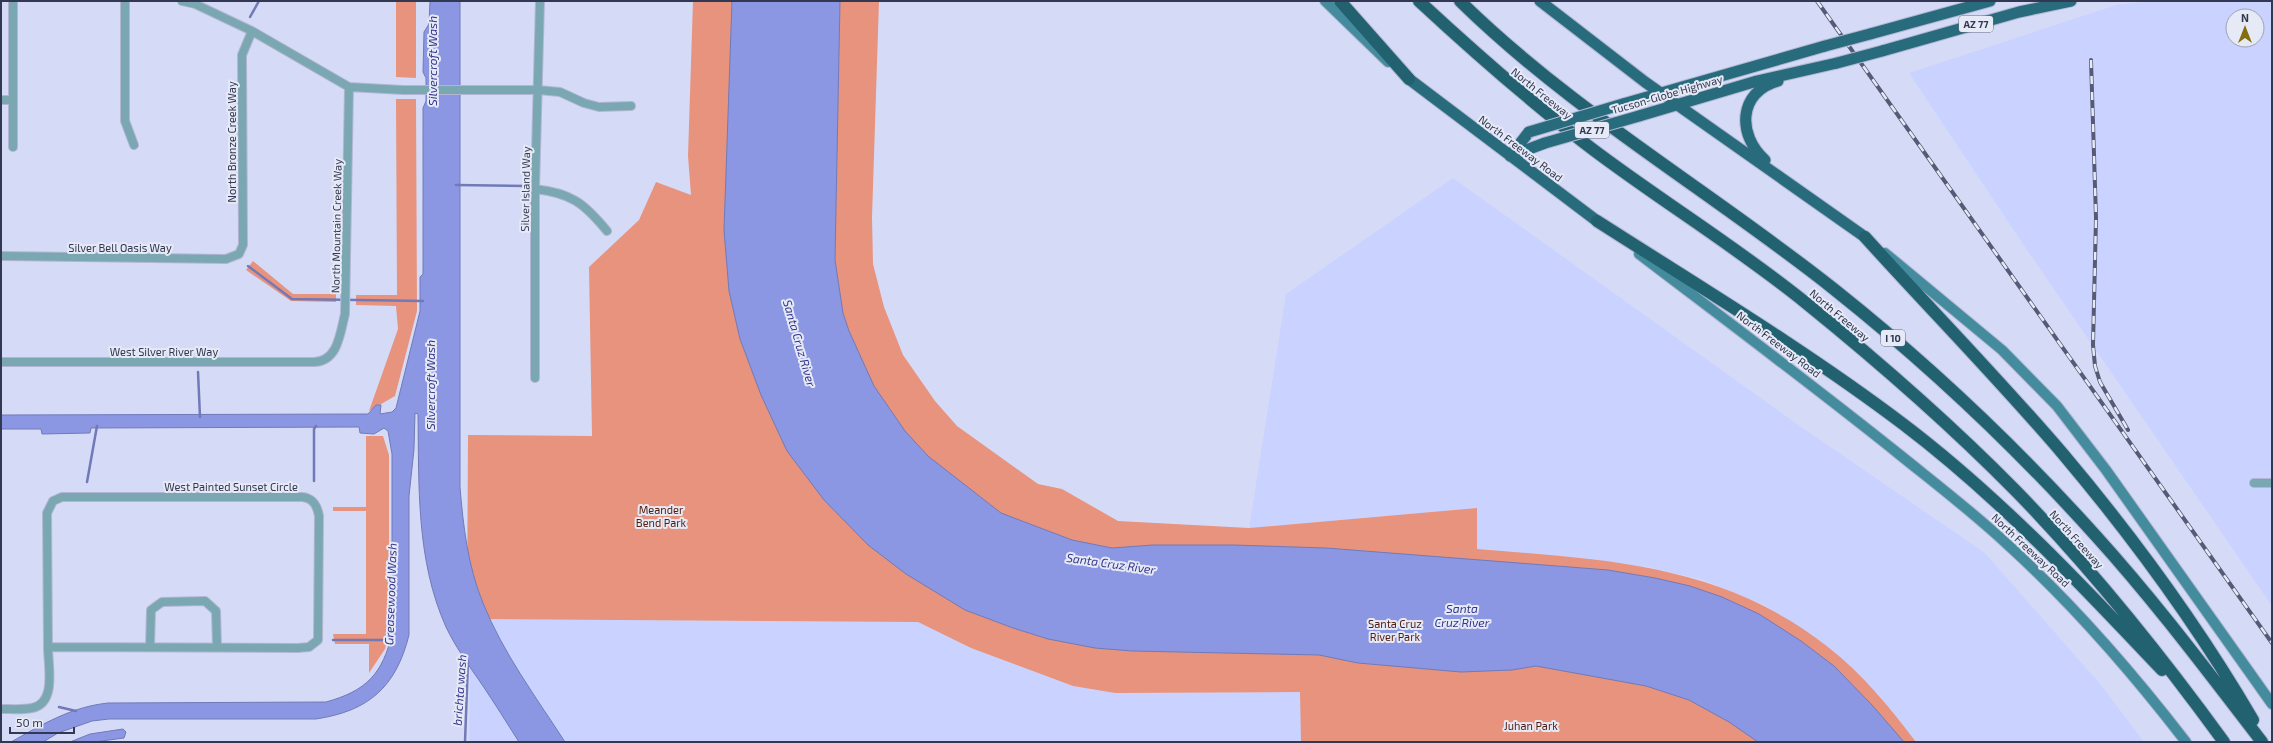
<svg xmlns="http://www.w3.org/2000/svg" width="2273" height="743" viewBox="0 0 2273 743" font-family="'Exo 2',sans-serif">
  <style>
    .built { fill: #cad3ff; fill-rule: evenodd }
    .green { fill: #e7937d }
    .water { fill: #8b97e3; stroke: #717ab8 }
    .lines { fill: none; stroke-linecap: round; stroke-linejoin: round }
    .stream { stroke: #717ab8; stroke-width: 2.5 }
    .minor-casing { stroke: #b1b7d2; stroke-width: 10 }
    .secondary-casing { stroke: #b1b7d2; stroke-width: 12 }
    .trunk-casing { stroke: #b1b7d2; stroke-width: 13 }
    .motorway-casing { stroke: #b1b7d2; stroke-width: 14 }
    .minor { stroke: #7ba7b2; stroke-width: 8 }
    .secondary { stroke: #448c9d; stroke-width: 10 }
    .trunk { stroke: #276b7c; stroke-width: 11 }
    .motorway { stroke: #226170; stroke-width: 12 }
    .rail-casing { stroke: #555b75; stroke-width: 4 }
    .rail { stroke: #e6e9f6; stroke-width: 2.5; stroke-dasharray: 8; stroke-linecap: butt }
    .trunk-bridge-casing { stroke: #b1b7d2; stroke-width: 13; stroke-linecap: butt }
    .trunk-bridge { stroke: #276b7c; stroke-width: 11 }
    .labels { text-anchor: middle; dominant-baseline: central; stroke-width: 4; stroke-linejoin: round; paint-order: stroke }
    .shield { fill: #e6e9f6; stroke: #696d83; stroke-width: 1 }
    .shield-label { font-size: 10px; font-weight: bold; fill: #333852 }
    .street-label { font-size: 11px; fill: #333852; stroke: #e6e9f6 }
    .park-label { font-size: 11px; fill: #521b0d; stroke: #e6e9f6 }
    .water-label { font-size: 12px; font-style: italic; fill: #32358c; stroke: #e6e9f6 }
  </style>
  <rect width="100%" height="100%" fill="#d5dbf6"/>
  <path class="built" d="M2154 1H2272V606L2029 253 1909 73 2116 5ZM2233 16H2257V40H2233Z
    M1453 178 1797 424 1985 553 2101 685 2144 742H1916L1878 694 1766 606 1703 580 1648 567 1476 549 1477 508 1249 528 1286 294Z
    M467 619 918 622 971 648 1073 686 1115 693 1301 692V742H469L470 675Z"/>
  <path class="green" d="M396 1H416V78L396 77Z
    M693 1H879L872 217 873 264 884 307 903 355 935 401 957 426 1038 484 1062 489 1118 521 1249 528 1477 508V549C1606 560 1721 563 1828 647 1863 674 1890 708 1916 742H1301L1300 692 1115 693 1073 686 971 648 918 622 467 619 468 435 592 436 589 267 639 220 656 182 691 195 688 156Z
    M396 99H416L417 311 395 396 369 411 398 329 396 306 356 305V295H397Z
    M253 261 293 294H336V302L291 301 246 270Z
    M366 436H383L389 455V631L385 649 369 673V644H335L333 634H366V511H333V507H366Z"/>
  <path class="water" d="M430 1H460V487C463 525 468 567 483 603 503 653 536 697 565 742H519C507 723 495 704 483 686 470 667 456 648 446 627 416 560 419 486 418 414L415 413 414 449 409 496V635C396 687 369 711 316 719H109L92 721 58 733 43 742H11C43 724 71 707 108 703L326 702C366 691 383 674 392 633V454L388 431 384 428 374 434 360 433 359 427 91 428 90 433 42 434 41 429H1V415L368 414 376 405H381L380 414 392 412 396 408 420 311V277L423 274V108L426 101V78L423 72 424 32 429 24Z
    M732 1H840L835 260 843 313 849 331 874 386 905 431 928 456 1001 513 1072 540 1112 548 1153 545H1233L1326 548 1608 570 1655 578 1690 586 1722 597 1759 614 1801 641 1834 666 1872 705 1904 742H1758L1729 722 1689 700 1646 686 1536 666 1512 670 1461 672 1358 663 1319 655 1132 651 1095 648 1048 639 1013 628 965 610 906 574 868 545 824 500 787 451 761 395 740 339 729 291 724 230Z
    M123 729 126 732 124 738 94 742H70L90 734Z"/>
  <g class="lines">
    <path class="stream" d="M250 17 259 1
      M456 185 525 186
      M248 266 292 299 423 301
      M198 372 200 417
      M314 481V429L316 426
      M87 482 97 426
      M333 640H392
      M59 707 76 711
      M465 742 468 661"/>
    <defs>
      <path id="minor" d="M125 1V121L134 145
        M182 1 195 4 252 31 349 87 403 90H538L560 92 584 103 599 107 631 106
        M1 100H13
        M13 147V1
        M535 189C571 193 584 203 607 231
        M1 256 226 259 239 254 243 245 242 55 252 31
        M1 362H314C338 361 340 334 345 314L349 87
        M535 378V189L540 1
        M2254 483H2272
        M62 497H302C313 498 317 505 319 516L318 640 309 647 298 648 48 647 47 513 53 501Z
        M150 647 151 610 162 602 205 601 216 611 217 647
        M1 709C11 709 23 710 32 708 57 703 48 666 48 647"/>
      <path id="secondary" d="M1325 1 1388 62
        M1885 253 2002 350 2057 406 2106 470 2272 704
        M1639 254C1727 321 1814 386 1900 455 1936 484 1974 513 2008 545 2074 605 2132 672 2186 742"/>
      <path id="trunk" d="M1540 1 1645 82 1865 237
        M1870 34 1990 1
        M1882 51 2019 12 2071 1
        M1409 79 1597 221
        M1623 104 1825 46
        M1639 116 1757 81 1837 63
        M1511 155 1529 132
        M1510 156 1545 143
        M1765 160C1737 135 1738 92 1778 81"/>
      <path id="motorway" d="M1340 1 1409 79
        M1419 1C1474 52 1531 102 1591 148 1661 201 1737 247 1806 303 1879 362 1950 424 2016 491 2092 569 2160 654 2224 742
        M1460 1C1573 112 1712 192 1835 290 1928 364 2016 447 2096 536 2155 601 2208 672 2262 742
        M1597 221C1700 287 1805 350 1903 424 1998 496 2080 583 2162 670
        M1865 237C1931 310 1999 379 2063 454 2133 537 2198 626 2253 720"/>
    </defs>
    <use href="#minor" class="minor-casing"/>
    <use href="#secondary" class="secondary-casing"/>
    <use href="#trunk" class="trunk-casing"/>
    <use href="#motorway" class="motorway-casing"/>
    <use href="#minor" class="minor"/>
    <use href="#secondary" class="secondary"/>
    <use href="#trunk" class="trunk"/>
    <use href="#motorway" class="motorway"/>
    <defs>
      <path id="rail" d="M1817 1 2272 643
        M2091 60 2096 218 2093 345 2095 366 2100 382 2128 430"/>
    </defs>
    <use href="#rail" class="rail-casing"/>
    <use href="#rail" class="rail"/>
    <defs>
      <path id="trunk-bridge" d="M1825 46 1870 34
        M1837 63 1882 51
        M1529 132 1623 104
        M1545 143 1639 116"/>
    </defs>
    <use href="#trunk-bridge" class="trunk-bridge-casing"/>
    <use href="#trunk-bridge" class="trunk-bridge"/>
  </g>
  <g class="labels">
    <g class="shield">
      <rect x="1959" y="16" width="34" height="16" rx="3"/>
      <rect x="1575" y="122" width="34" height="16" rx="3"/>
      <rect x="1881" y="330" width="24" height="16" rx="3"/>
    </g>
    <g class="shield-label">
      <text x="1976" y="24">AZ 77</text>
      <text x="1592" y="130">AZ 77</text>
      <text x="1893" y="338">I 10</text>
    </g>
    <g class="street-label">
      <text transform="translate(1542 93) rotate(39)">North Freeway</text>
      <text transform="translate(1667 94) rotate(-16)">Tucson-Globe Highway</text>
      <text transform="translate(231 142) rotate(-90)">North Bronze Creek Way</text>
      <text transform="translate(1521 148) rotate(37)">North Freeway Road</text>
      <text transform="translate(525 189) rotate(-89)">Silver Island Way</text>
      <text transform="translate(336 226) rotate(-89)">North Mountain Creek Way</text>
      <text x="120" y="247">Silver Bell Oasis Way</text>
      <text transform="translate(1840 315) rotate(40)">North Freeway</text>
      <text transform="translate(1779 344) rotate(37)">North Freeway Road</text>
      <text x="164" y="351">West Silver River Way</text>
      <text x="231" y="486">West Painted Sunset Circle</text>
      <text transform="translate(2077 539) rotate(48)">North Freeway</text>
      <text transform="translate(2031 550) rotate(43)">North Freeway Road</text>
    </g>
    <g class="park-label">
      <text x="661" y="509">Meander<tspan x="661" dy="13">Bend Park</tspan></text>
      <text x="1395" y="623">Santa Cruz<tspan x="1395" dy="13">River Park</tspan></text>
      <text x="1531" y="725">Juhan Park</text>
    </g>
    <g class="water-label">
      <text transform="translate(432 61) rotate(-90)">Silvercroft Wash</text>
      <text transform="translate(800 343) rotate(74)">Santa Cruz River</text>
      <text transform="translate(430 385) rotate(-90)">Silvercroft Wash</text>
      <text transform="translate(1111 563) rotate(8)">Santa Cruz River</text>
      <text transform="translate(390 594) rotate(-88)">Greasewood Wash</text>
      <text x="1462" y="608">Santa<tspan x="1462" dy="14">Cruz River</tspan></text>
      <text transform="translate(459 690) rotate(-86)">brichta wash</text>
    </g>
  </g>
  <rect width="2273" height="743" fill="none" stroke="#333852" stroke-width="4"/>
  <g transform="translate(2245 28)"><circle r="19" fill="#e6e9f6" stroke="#9ea2b4"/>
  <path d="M0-3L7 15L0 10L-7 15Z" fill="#826e0c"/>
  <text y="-6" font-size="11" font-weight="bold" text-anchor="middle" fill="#333852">N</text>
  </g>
  <path d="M10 727v6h64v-6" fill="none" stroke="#333852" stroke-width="2"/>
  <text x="16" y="727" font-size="12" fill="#333852" stroke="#e6e9f6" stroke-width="3" paint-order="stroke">50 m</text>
</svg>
